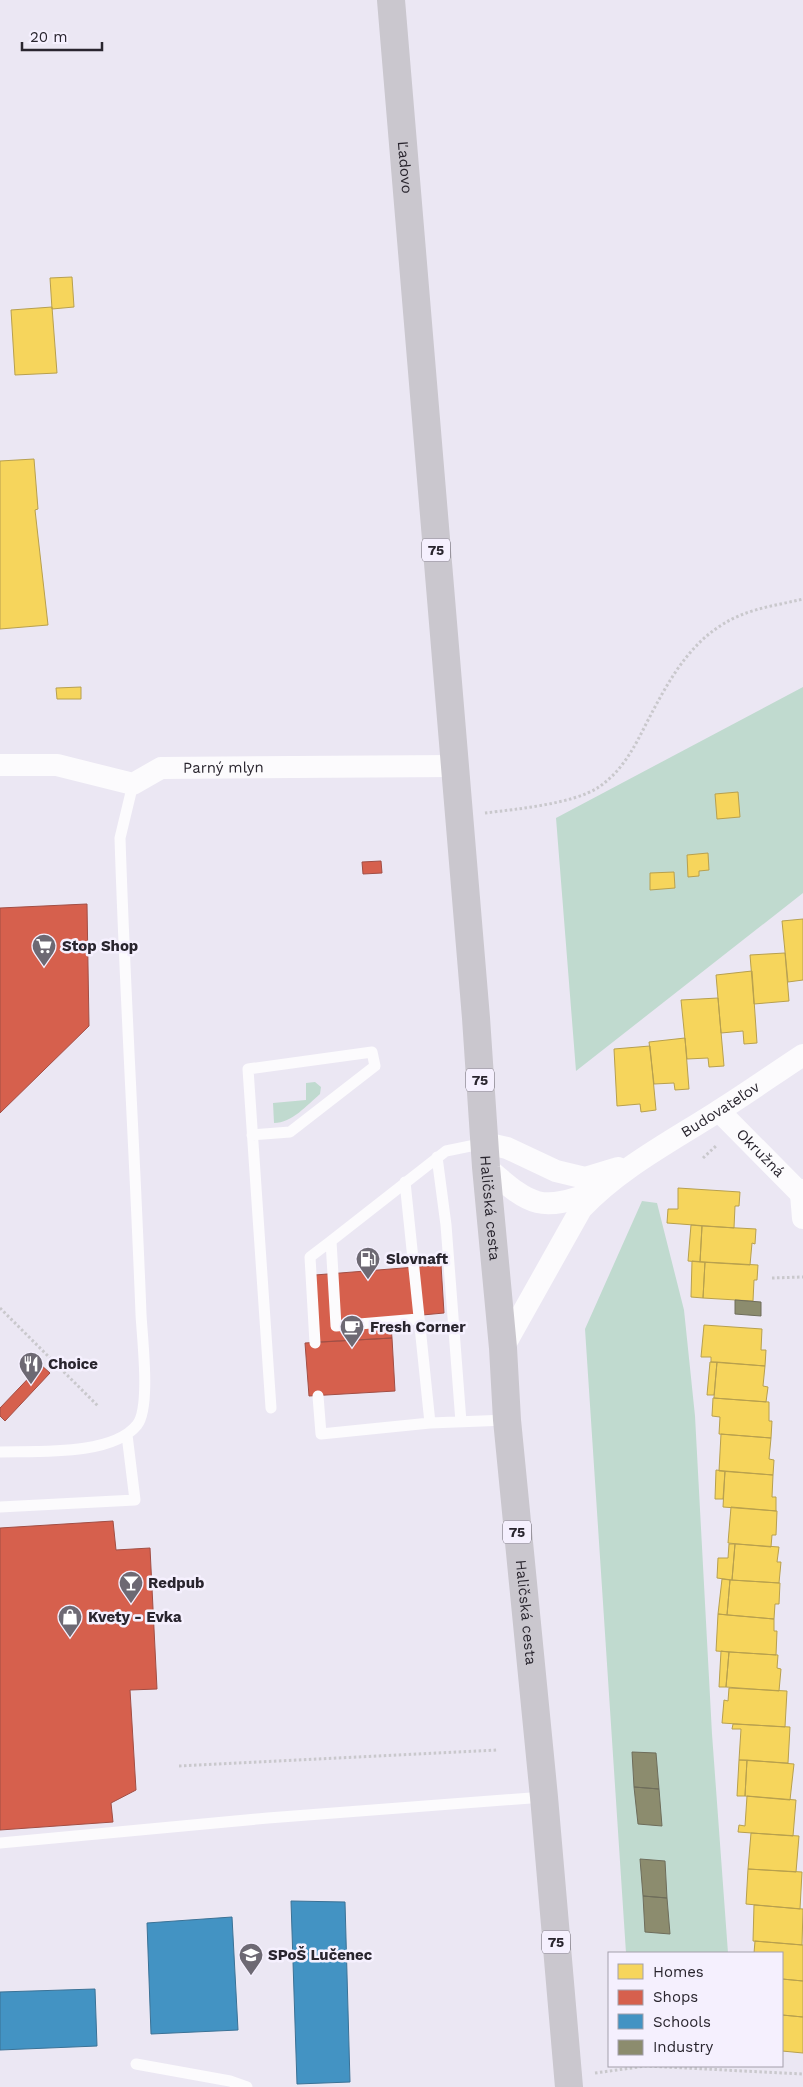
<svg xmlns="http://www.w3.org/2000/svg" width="803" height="2087" viewBox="0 0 803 2087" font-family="'Work Sans',sans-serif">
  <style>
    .green { fill: #c0dacf }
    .homes { fill: #f6d55c; stroke: #b8a04e }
    .shops { fill: #d6604d; stroke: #a24e44 }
    .schools { fill: #4393c3; stroke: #3b7296 }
    .industry { fill: #8c8c6e; stroke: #6e6d5b }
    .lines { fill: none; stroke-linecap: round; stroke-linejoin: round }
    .path { stroke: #c9c8cc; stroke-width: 3; stroke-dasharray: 2.5 2.5; stroke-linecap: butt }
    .service { stroke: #fcfbfd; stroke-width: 11 }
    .minor { stroke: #fcfbfd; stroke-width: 22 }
    .primary { stroke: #cac7ce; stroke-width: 28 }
    .labels { text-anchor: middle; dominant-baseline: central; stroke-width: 5; stroke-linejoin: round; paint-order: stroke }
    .shield { fill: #f5f0fe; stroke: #66626c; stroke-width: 1 }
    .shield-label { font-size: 14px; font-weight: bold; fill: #29252e }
    .street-label { font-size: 15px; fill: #29252e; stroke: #f5f0fe }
    .poi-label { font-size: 15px; font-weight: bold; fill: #29252e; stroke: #f5f0fe; text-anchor: start }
  </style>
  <rect width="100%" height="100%" fill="#ebe7f3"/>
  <path class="green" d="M803 687V893L576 1071 556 818Z
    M315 1082 321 1087 320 1094C307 1105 292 1123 274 1123L273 1103 306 1100V1083Z
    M642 1201 657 1203 684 1310 695 1416 712 1734 728 1953H626L585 1329Z"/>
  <path class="homes" d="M72 277 74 307 52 309 50 278Z
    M52 307 57 373 15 375 11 310Z
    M34 459 38 509 35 510 48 625 0 629V461Z
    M81 687V699H57L56 688Z
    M738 792 740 817 717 819 715 794Z
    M708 853 709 870 699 871V876L688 877 687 855Z
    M674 872 675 888 650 890V873Z
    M803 919V980L788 982 782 921Z
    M785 953 789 1001 754 1004 750 955Z
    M752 971 757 1043 744 1044 743 1031 721 1033 716 975Z
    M718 998 724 1066 709 1067 708 1058 687 1059 681 1000Z
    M685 1038 689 1089 675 1090 674 1083 654 1084 649 1042Z
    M650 1046 656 1110 641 1112 640 1104 617 1106 614 1049Z
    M678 1188 740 1192 739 1206H735L734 1228 667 1223 668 1209H678Z
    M691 1225 702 1226 700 1262 688 1261Z
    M702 1226 756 1229 755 1244 752 1243 750 1265 700 1262Z
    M692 1261 705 1262 703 1298 691 1297Z
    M705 1262 758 1265 757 1280H754L753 1301 703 1298Z
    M704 1325 762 1329 761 1350H766L765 1366 711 1362V1357H701Z
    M710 1362H717L714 1395H707Z
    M717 1362 765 1366 763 1386 768 1387 766 1402 714 1398Z
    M713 1398 769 1402V1421H772L771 1438 719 1434 720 1417 712 1416Z
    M721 1434 771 1438 769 1459 774 1460 773 1475 719 1471Z
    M716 1470 725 1471 723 1499H715Z
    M725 1471 773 1475 772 1497H776V1511L723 1507Z
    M731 1507 777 1511 776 1535H772L771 1547 728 1543Z
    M729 1544H735L732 1580 717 1578 718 1558H728Z
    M735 1544 779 1547 777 1562H781L779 1583 732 1580Z
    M722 1579 730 1580 727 1615 718 1614Z
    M730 1580 780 1583 779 1604H775L774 1619 727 1615Z
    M718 1614 774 1619V1631H777L776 1655 716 1651Z
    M721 1651 729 1652 726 1687H719Z
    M729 1652 778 1655 777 1668 781 1669 779 1691 726 1687Z
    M729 1688 787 1691 785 1727 722 1723 724 1700 728 1701Z
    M733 1724 790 1727 788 1763 739 1760 741 1729H732Z
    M739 1760H747L745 1796H737Z
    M747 1760 794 1764 790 1800 745 1796Z
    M747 1796 796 1800 793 1836 738 1832 739 1825 745 1826Z
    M751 1833 799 1836 796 1872 748 1869Z
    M748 1869 802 1872 800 1909 746 1904Z
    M754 1905 803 1909 802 1945 753 1941Z
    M755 1941 803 1945V1981L782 1979V1953H754Z
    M782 1979 803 1981V2017L782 2015Z
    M782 2015 803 2017V2053L782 2051Z"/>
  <path class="shops" d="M381 861 382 873 363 874 362 862Z
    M87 904 89 1026 0 1113V908Z
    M441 1265 444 1313 390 1318 392 1338 319 1342 315 1275Z
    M392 1338 395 1391 309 1396 305 1343Z
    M41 1365 50 1373 5 1421 0 1416V1408Z
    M113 1521 116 1550 150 1548 157 1689 130 1690 136 1790 111 1803 113 1822 0 1830V1528Z"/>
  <path class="schools" d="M291 1901 345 1902 350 2082 297 2084Z
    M232 1917 238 2030 151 2034 147 1923Z
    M95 1989 97 2046 0 2050V1992Z"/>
  <path class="industry" d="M735 1300 761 1302V1316L735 1314Z
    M632 1752 656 1753 659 1789 634 1787Z
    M634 1787 659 1789 662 1826 638 1824Z
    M640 1859 665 1861 667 1898 643 1896Z
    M643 1896 667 1898 670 1934 645 1932Z"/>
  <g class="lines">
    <path class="path" d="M485 813C517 809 573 804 599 787 622 771 634 748 646 724 669 680 692 635 741 615 760 607 783 604 803 599
      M703 1158 717 1145
      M772 1278 803 1277
      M0 1308 98 1406
      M179 1766 497 1750
      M595 2073 646 2066 803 2074"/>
    <path class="service" d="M252 1135 290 1132 375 1066 372 1052 248 1069 271 1408
      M437 1157 446 1225 461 1422
      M405 1182 430 1423
      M418 1319 336 1326 331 1241 446 1151 485 1143
      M315 1343 310 1257 331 1241
      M318 1396 321 1434 430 1423 507 1420
      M0 1452C37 1451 112 1456 137 1425 151 1408 142 1337 141 1314 135 1155 125 996 120 838L133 784
      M0 1507 135 1500 127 1435
      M0 1843 268 1818 544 1797
      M136 2064 230 2081 247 2087"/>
    <g class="minor">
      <path id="s1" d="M0 765H57L133 784 161 768 454 766"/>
      <path id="s2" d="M719 1111 801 1194"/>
      <path d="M485 1143 507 1148 556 1171 585 1178 618 1168"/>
      <path d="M486 1167C532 1206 538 1213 597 1191"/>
      <path d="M803 1190 801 1194 803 1218"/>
      <path id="s3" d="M503 1348 581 1209C620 1168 670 1142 717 1112 746 1094 774 1074 803 1055"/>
    </g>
    <path class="primary" id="s4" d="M391 0 476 1018 486 1167 503 1348 507 1420 544 1797 569 2087"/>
  </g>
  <defs>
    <symbol id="supermarket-pin" viewBox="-11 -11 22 30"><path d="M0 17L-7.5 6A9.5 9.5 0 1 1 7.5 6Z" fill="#6d6973" stroke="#f5f0fe"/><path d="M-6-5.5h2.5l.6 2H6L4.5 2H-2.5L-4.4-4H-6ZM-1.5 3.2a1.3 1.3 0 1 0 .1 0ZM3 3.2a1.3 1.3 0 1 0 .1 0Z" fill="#fff"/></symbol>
    <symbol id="fuel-pin" viewBox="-11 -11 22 30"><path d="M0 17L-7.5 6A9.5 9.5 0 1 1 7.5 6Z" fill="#6d6973" stroke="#f5f0fe"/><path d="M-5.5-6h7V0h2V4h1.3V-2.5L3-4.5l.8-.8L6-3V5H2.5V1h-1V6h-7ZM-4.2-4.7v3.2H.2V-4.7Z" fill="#fff"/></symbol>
    <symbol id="cafe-pin" viewBox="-11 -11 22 30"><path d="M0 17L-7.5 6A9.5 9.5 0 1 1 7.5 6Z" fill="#6d6973" stroke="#f5f0fe"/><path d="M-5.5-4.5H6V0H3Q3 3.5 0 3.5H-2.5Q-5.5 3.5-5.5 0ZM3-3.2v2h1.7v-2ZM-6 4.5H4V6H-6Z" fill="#fff"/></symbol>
    <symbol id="restaurant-pin" viewBox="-11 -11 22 30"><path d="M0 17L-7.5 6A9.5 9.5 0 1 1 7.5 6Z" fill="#6d6973" stroke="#f5f0fe"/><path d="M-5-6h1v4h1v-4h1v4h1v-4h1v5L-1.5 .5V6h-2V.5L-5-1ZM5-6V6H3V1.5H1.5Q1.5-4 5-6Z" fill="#fff"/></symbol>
    <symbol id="bar-pin" viewBox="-11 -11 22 30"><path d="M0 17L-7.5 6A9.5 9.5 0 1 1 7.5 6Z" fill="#6d6973" stroke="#f5f0fe"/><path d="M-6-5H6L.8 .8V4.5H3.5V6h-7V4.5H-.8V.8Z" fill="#fff"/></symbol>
    <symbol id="shop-pin" viewBox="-11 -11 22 30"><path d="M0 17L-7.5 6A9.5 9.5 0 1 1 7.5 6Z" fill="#6d6973" stroke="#f5f0fe"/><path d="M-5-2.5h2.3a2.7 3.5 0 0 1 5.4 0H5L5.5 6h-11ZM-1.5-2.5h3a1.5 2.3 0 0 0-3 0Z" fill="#fff"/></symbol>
    <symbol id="school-pin" viewBox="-11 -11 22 30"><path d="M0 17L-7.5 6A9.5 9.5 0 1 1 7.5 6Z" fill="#6d6973" stroke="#f5f0fe"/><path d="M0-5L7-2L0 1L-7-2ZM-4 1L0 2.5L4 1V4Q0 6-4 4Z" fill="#fff"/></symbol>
  </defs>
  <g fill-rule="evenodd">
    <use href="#supermarket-pin" x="30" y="932" width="28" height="38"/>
    <use href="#fuel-pin" x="354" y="1245" width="28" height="38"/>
    <use href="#cafe-pin" x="338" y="1313" width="28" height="38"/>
    <use href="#restaurant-pin" x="17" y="1350" width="28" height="38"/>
    <use href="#bar-pin" x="117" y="1569" width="28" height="38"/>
    <use href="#shop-pin" x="56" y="1603" width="28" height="38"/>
    <use href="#school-pin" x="237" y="1941" width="28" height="38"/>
  </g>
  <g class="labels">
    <g class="shield">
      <rect x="422" y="538.5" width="28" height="23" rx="4"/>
      <rect x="466" y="1068.5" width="28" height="23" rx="4"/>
      <rect x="503" y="1520.5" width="28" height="23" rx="4"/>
      <rect x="542" y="1930.5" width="28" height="23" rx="4"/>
    </g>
    <g class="shield-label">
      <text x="436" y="550">75</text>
      <text x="480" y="1080">75</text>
      <text x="517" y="1532">75</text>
      <text x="556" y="1942">75</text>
    </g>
    <g class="street-label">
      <text stroke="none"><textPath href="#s4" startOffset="168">Ľadovo</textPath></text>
      <text stroke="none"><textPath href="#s1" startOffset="230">Parný mlyn</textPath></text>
      <text stroke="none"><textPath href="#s3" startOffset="331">Budovateľov</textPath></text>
      <text stroke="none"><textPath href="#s2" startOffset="59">Okružná</textPath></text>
      <text stroke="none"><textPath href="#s4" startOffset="1212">Haličská cesta</textPath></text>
      <text stroke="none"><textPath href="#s4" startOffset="1618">Haličská cesta</textPath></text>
    </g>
    <g class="poi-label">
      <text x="62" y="946">Stop Shop</text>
      <text x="386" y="1259">Slovnaft</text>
      <text x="370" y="1327">Fresh Corner</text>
      <text x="48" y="1364">Choice</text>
      <text x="148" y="1583">Redpub</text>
      <text x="88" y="1617">Kvety - Evka</text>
      <text x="268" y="1955">SPoŠ Lučenec</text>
    </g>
  </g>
  <rect x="608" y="1952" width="175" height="115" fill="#f5f0fe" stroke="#a39fab"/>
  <rect x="618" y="1964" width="25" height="15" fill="#f6d55c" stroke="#a39fab"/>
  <text x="653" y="1977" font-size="15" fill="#29252e">Homes</text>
  <rect x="618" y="1990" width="25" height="15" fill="#d6604d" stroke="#a39fab"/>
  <text x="653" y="2002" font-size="15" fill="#29252e">Shops</text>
  <rect x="618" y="2014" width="25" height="15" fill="#4393c3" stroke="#a39fab"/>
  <text x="653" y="2027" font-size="15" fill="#29252e">Schools</text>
  <rect x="618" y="2040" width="25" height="15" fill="#8c8c6e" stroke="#a39fab"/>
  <text x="653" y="2052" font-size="15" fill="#29252e">Industry</text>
  <path d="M22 42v8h80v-8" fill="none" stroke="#29252e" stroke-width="2.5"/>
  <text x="30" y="42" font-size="15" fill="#29252e" stroke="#f5f0fe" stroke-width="4" paint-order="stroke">20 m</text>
</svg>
